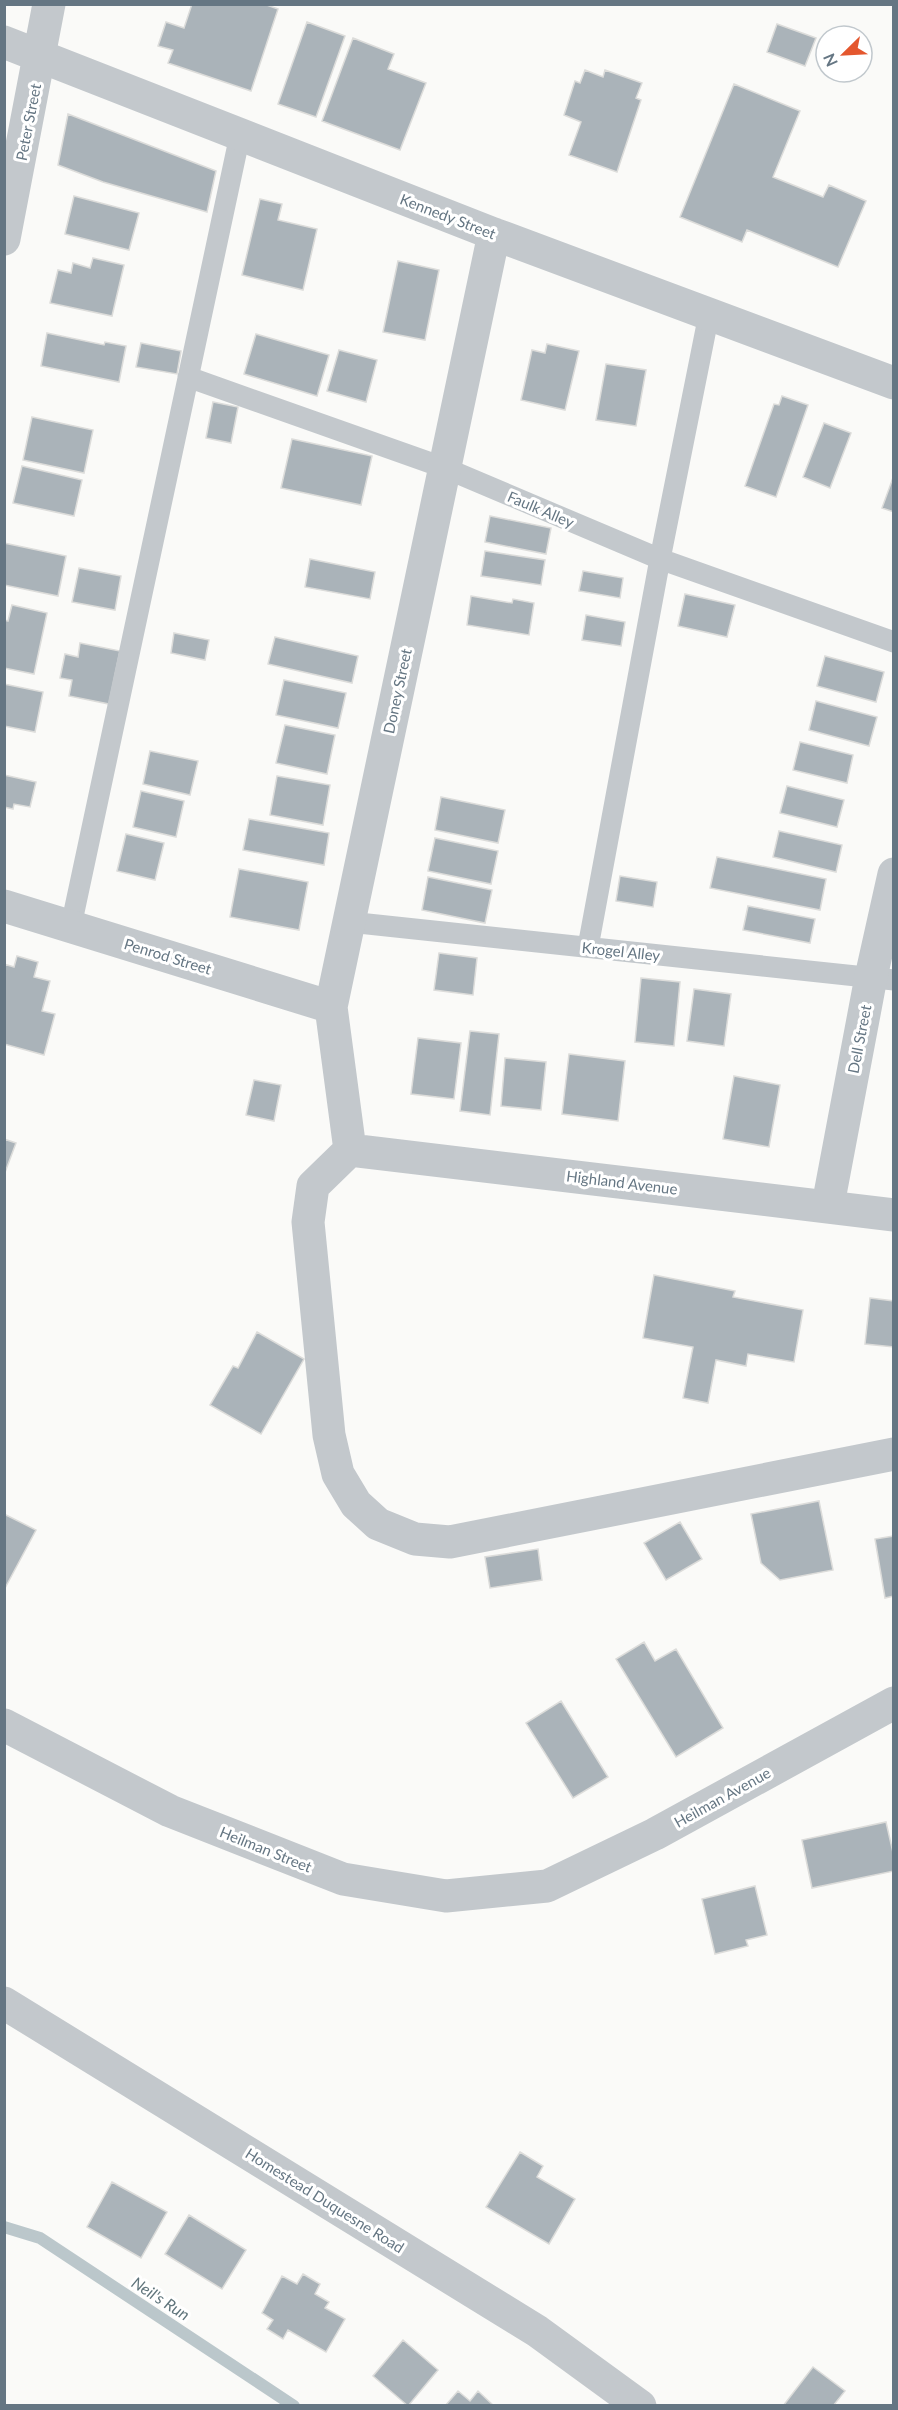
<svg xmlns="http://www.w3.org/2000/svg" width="898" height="2410" viewBox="0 0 898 2410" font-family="Lato,sans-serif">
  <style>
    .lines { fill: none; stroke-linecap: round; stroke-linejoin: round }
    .stream { stroke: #bbc7cb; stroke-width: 12 }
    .building { fill: #aab3b9; stroke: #dcdcda; stroke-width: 1.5 }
    .service { stroke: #c3c8cc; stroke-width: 21 }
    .minor { stroke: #c3c8cc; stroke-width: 33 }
    .tertiary { stroke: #c3c8cc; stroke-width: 33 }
    .labels { text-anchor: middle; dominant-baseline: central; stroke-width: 6; stroke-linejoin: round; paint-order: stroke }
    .street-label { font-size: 15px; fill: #657683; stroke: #fff }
    .water-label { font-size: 16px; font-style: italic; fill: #60757c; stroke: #fff }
  </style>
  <rect width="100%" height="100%" fill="#fafaf8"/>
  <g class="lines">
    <path class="stream" d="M4 2227 40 2238 294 2406"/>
  </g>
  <path class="building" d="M192 4H264L278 9 251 91 168 63 173 50 158 46 166 22 184 28Z
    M307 22 345 36 316 117 278 104Z
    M777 24 816 38 805 66 767 52Z
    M353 38 394 54 388 69 426 83 400 150 322 121Z
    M585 70 603 77 605 70 642 83 636 98 641 100 617 172 569 155 581 122 564 115 575 81 580 83Z
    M734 84 800 111 773 177 823 197 829 185 866 201 838 267 747 230 742 242 680 217Z
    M68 114 216 171 207 212 103 182 58 165Z
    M74 196 139 213 129 250 65 234Z
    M260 199 282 204 278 220 317 229 303 290 242 275Z
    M93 258 124 265 112 316 50 303 58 270 71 273 73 263 90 268Z
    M398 261 439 270 425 340 383 332Z
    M47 333 104 345 105 342 126 346 119 382 41 366Z
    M256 334 329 355 317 396 244 374Z
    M141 343 181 351 177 374 136 367Z
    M547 344 579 351 565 410 521 400 532 350 545 353Z
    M339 350 377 360 366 402 327 391Z
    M606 364 646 370 636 426 596 420Z
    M782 396 808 405 776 497 745 486 774 404 779 405Z
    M213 402 238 407 231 443 206 438Z
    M32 417 93 430 84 473 23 460Z
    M824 423 851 433 830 488 803 477Z
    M292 439 372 456 361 505 281 488Z
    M22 466 82 480 74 516 13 503Z
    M894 475V512L882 508Z
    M490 516 551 528 546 554 485 542Z
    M4 543 66 556 58 596 4 585Z
    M485 551 545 560 541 585 481 576Z
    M310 559 375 572 370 599 305 587Z
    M79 568 121 576 115 610 72 602Z
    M583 571 623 578 620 598 579 591Z
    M685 594 735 605 727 637 678 626Z
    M471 596 512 603 513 599 534 603 529 635 467 625Z
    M12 605 47 613 34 674 4 668V620L8 621Z
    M586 615 625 622 621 646 582 640Z
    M174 633 209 640 205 660 171 653Z
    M275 637 358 656 352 683 268 664Z
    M80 643 120 651 109 704 69 696 72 680 60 678 65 654 78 657Z
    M825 656 884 672 876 702 817 686Z
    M284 680 346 693 338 728 276 715Z
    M4 684 43 692 35 732 4 726Z
    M816 701 877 717 869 746 809 730Z
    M285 725 335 735 327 774 276 763Z
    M800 742 853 755 847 783 793 770Z
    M150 751 198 761 190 795 143 784Z
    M4 775 36 782 30 807 14 804 13 809 4 807Z
    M277 776 330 785 323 825 270 815Z
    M787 786 844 800 837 827 780 813Z
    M141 791 184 801 176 837 133 827Z
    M441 797 505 810 498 843 435 830Z
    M249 819 329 833 324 865 243 850Z
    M779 831 842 845 836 872 773 857Z
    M126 834 164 843 155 880 117 871Z
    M435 838 498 851 491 884 428 871Z
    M717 857 826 879 820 910 710 888Z
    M239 869 308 882 299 930 230 917Z
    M620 876 657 882 653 907 616 901Z
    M428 877 492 890 485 923 422 910Z
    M748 906 815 919 810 943 743 930Z
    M439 953 477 958 473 995 434 990Z
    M17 956 38 962 34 977 50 981 42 1011 55 1014 44 1055 4 1044V964L14 967Z
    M641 978 680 982 674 1046 635 1042Z
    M694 989 731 994 724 1046 687 1041Z
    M470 1031 499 1034 490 1115 460 1111Z
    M418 1038 461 1043 454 1099 411 1094Z
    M569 1054 625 1061 618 1121 562 1114Z
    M505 1058 546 1062 541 1110 501 1106Z
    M734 1076 780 1085 769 1147 723 1139Z
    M254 1080 281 1085 274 1121 246 1115Z
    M4 1139 16 1143 4 1175Z
    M654 1275 735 1291 733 1297 803 1310 794 1362 748 1354 746 1366 716 1360 708 1403 683 1398 693 1347 643 1338Z
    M870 1298 894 1301V1347L865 1344Z
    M257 1332 304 1359 261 1434 210 1405 233 1366 238 1368Z
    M819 1501 833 1570 780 1580 761 1563 751 1514Z
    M4 1514 36 1530 4 1590Z
    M680 1522 702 1559 666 1580 644 1543Z
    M894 1536V1596L885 1598 875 1539Z
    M538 1549 542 1580 490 1588 485 1557Z
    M644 1642 655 1661 676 1649 723 1728 676 1757 616 1659Z
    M561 1701 608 1777 573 1798 526 1723Z
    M886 1822 894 1857V1871L812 1888 802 1840Z
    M755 1886 767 1935 746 1940 748 1946 715 1954 702 1899Z
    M520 2152 543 2166 537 2177 575 2199 549 2244 486 2207Z
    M112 2182 167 2212 141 2258 87 2227Z
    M189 2215 246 2250 222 2289 165 2254Z
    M303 2274 320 2284 315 2294 329 2302 325 2308 345 2319 326 2352 288 2330 283 2339 267 2329 273 2320 262 2313 282 2276 297 2284Z
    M403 2340 438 2370 408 2406 373 2376Z
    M813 2367 845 2391 833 2406H783Z
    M458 2391 470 2401 478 2391 494 2406H445Z"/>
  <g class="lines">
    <path class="service" d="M188 377 445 468 660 559 894 642
      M349 922 894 980
      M71 926 240 135
      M588 947 660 559 709 314"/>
    <path class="minor" d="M4 42 494 234 894 383
      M4 239 49 4
      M4 906 331 1007
      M350 1150 331 1007 494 234
      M350 1150 313 1186 308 1222 329 1435 338 1474 356 1504 378 1524 415 1539 450 1542 894 1454
      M350 1150 894 1215
      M828 1205 871 977 894 874
      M4 1725 170 1811 343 1879 446 1896 547 1886 655 1834 894 1703"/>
    <path class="tertiary" d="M4 2003 537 2331 640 2406"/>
  </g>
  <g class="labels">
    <g class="street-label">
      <text transform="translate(28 122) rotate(-79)">Peter Street</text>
      <text transform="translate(448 216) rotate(21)">Kennedy Street</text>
      <text transform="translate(541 509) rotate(23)">Faulk Alley</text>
      <text transform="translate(397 691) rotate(-78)">Doney Street</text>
      <text transform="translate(621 951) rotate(6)">Krogel Alley</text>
      <text transform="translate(168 956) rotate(17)">Penrod Street</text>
      <text transform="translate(859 1039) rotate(-79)">Dell Street</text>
      <text transform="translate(622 1182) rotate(7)">Highland Avenue</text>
      <text transform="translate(722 1797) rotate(-29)">Heilman Avenue</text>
      <text transform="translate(266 1849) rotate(22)">Heilman Street</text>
      <text transform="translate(325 2200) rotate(32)">Homestead Duquesne Road</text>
    </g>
    <g class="water-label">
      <text transform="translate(161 2298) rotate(33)">Neil's Run</text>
    </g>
  </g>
  <rect width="898" height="2410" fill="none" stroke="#657683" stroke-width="12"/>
  <g transform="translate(844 54) rotate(246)"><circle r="28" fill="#ffffff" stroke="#c1c8cd" stroke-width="1.5"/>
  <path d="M0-4.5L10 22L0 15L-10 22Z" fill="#e4572e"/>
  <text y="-9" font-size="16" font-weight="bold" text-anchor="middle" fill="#657683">N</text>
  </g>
</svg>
